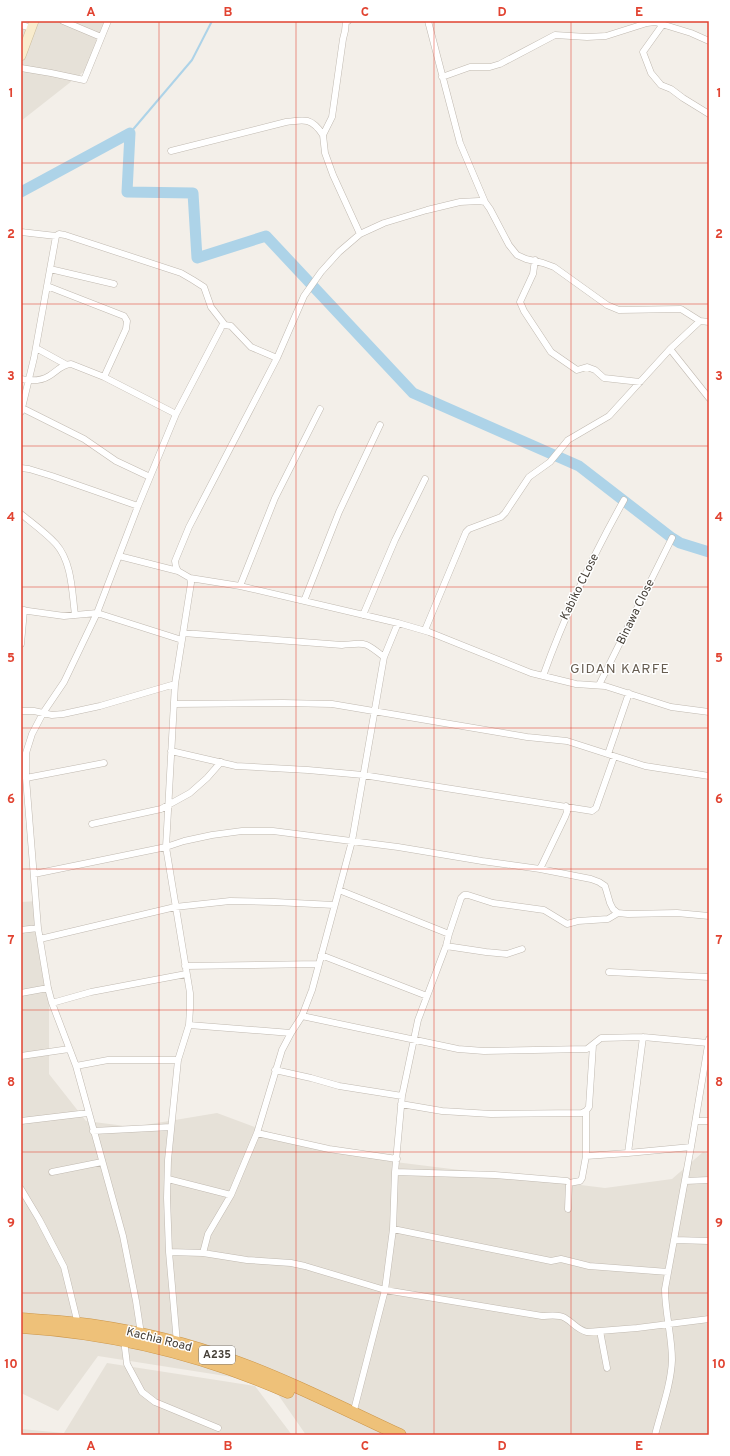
<svg xmlns="http://www.w3.org/2000/svg" width="730" height="1456" viewBox="0 0 730 1456" font-family="Overpass,sans-serif">
  <style>
    .residential { fill: #e6e1d8 }
    .lines { fill: none; stroke-linecap: round; stroke-linejoin: round }
    .stream { stroke: #add3e8; stroke-width: 2 }
    .river { stroke: #add3e8; stroke-width: 11 }
    .street-casing { stroke: #c0b9b0; stroke-width: 7 }
    .secondary-casing { stroke: #cdbe9e; stroke-width: 10 }
    .highway-casing { stroke: #cc964a; stroke-width: 13 }
    .street { stroke: #fff; stroke-width: 6 }
    .secondary { stroke: #f9eccd; stroke-width: 9 }
    .highway { stroke: #eec179; stroke-width: 12 }
    .grid { fill: none; stroke: #e14331; stroke-width: 1; stroke-opacity: 0.55 }
    .labels { text-anchor: middle; dominant-baseline: central; stroke-width: 3; stroke-linejoin: round; paint-order: stroke }
    .shield { fill: #fff; stroke: #7e7974; stroke-width: 1 }
    .shield-label { font-size: 11px; font-weight: bold; fill: #464038 }
    .street-label { font-size: 12px; fill: #464038; stroke: #fff }
    .quarter-label { font-size: 14px; letter-spacing: 1px; fill: #675d51; stroke: #fff }
    .neatline { fill: none; stroke: #e14331; stroke-width: 1.5 }
    .grid-label { font-size: 13px; text-anchor: middle; font-weight: bold; fill: #e14331 }
  </style>
  <rect width="100%" height="100%" fill="#f3efe9"/>
  <path class="residential" d="M21 21H107L91 66 21 121Z
    M38 901 40 955 49 1004V1074L86 1121 133 1127 217 1113 301 1144 387 1161 605 1188 672 1179 703 1152 709 1154V1435H306L270 1383 98 1356 58 1411 21 1393V902Z
    M107 1363 255 1386 292 1435H21V1429L64 1433Z"/>
  <g class="lines">
    <path class="stream" d="M130 133 192 60 212 21"/>
    <path class="river" d="M21 192 130 133 127 192 193 193 197 258 266 236 413 393 579 466 672 538 680 543 709 552"/>
    <defs>
      <path id="street" d="M63 21 101 37
        M348 21H346L345 31 343 39 332 117 323 135 325 153 333 175 360 234
        M428 21 460 143 485 202
        M663 24 643 52 651 73 661 85 671 89 683 98 709 114
        M21 25 32 28
        M21 68 51 73 84 80 108 21
        M442 77 470 67H490L500 64 555 35 587 37 606 36 647 23 655 22 691 33 709 41
        M171 151 286 122C305 119 312 118 323 135
        M21 232 56 236 59 234 65 235 181 273 193 280 204 287 211 307 225 325 231 326 251 347 277 358
        M535 260 533 274 520 302 524 311 551 352 577 370 587 367 595 370 604 378 640 382
        M50 269 114 284
        M47 286 124 316 127 321 126 329 104 377
        M36 348 65 364
        M670 349 709 398
        M21 379C30 381 41 381 49 376 56 372 62 364 71 364L104 377 176 414
        M22 408 84 439 116 461 150 477
        M21 412 34 358 56 236
        M21 468 29 469 52 476 138 506
        M21 514C32 523 46 533 56 544 72 562 72 592 75 615
        M119 556 178 571
        M190 578 240 586 398 623 429 632 531 673 576 684 605 686 671 707 709 712
        M240 586 275 498 320 409
        M304 601 339 512 380 425
        M21 610 64 616 97 613 182 640
        M363 615 395 540 425 479
        M425 630 466 532 469 529 501 517 505 513 529 477 550 462 568 440 609 416 670 349 700 321
        M183 633 342 645C366 643 364 641 384 657
        M21 644 24 610
        M543 676C565 615 592 557 624 500
        M599 685 672 538
        M174 704 283 703 332 704 527 737 567 741 645 766 709 776
        M21 711H34L52 715 63 714 100 706 175 684
        M171 751 236 766 308 770 363 775 592 811 596 808 614 757
        M608 754 629 693
        M26 778 104 763
        M92 824 161 809 190 793 207 778 221 762
        M540 869 565 817 567 812 566 806
        M34 874 166 847 184 841 212 835 242 831H273L398 847 482 861 540 869 591 879 599 882 605 886 610 903 613 909 618 913 628 914 677 913 709 916
        M339 890 449 934
        M21 930 38 928
        M40 939 175 907 230 901 275 902 334 905
        M446 946 486 952 507 954 522 949
        M321 955 427 996
        M185 966 319 964
        M609 972 709 977
        M21 993 48 988
        M52 1003 91 992 186 974
        M302 1016 458 1049 484 1051 587 1049 601 1038 643 1037 708 1043
        M189 1025 291 1033
        M21 1056 69 1049
        M76 1066 108 1060H178
        M275 1070 311 1078 339 1086 402 1096
        M401 1104 442 1111 491 1114 582 1113 586 1111
        M21 1121 88 1113
        M696 1121H709
        M93 1131 171 1127
        M257 1133 329 1149 397 1159
        M628 1153 643 1037
        M586 1156 628 1153 691 1147
        M52 1172 102 1162
        M395 1172 495 1175 567 1181 569 1183 580 1181 582 1178 586 1156V1111L589 1107 593 1045
        M168 1179 231 1195
        M685 1181 709 1180
        M21 1189 39 1219 64 1267 78 1324
        M568 1209 569 1183
        M393 1229 551 1261 561 1259 589 1266 668 1272
        M675 1240 709 1241
        M169 1252 203 1253 247 1260 291 1263 305 1266 385 1290 542 1316C549 1316 559 1314 565 1318 574 1323 576 1329 587 1332L637 1328 709 1319
        M203 1253 208 1234 231 1195 257 1133 282 1050 291 1033 302 1016 312 990 352 841 384 657 398 623
        M600 1331 607 1368
        M141 1334 136 1301 123 1236 76 1066 52 1003 48 988 38 928 26 778V753L32 734 43 713 64 682 97 613 138 506 176 414 222 326 225 325
        M124 1340 127 1364 142 1392 155 1402 218 1428
        M177 1343 169 1252 167 1198 168 1160 178 1060 189 1025 190 1008V993L166 847 175 684 191 583 190 578 178 571 176 567 175 561 189 527 277 358 304 296 321 272 339 252 360 234 384 223 427 210 460 202 479 201 485 202 490 209 509 245 517 255 526 259 543 263 554 267 607 305 619 310 681 309 700 321 709 322
        M353 1414 385 1290 393 1229 395 1172 402 1096 418 1020 446 946 449 934 461 898 464 895H468L493 903 544 910 567 924 578 921 608 919 618 913
        M655 1435C661 1411 671 1385 672 1360 672 1336 665 1313 665 1289L691 1147 709 1039"/>
      <path id="secondary" d="M21 56 34 21"/>
      <path id="highway" d="M21 1319C44 1321 67 1322 90 1325 138 1332 186 1343 231 1360 289 1381 344 1409 400 1435
        M21 1327C114 1333 204 1355 288 1392"/>
    </defs>
    <use href="#street" class="street-casing"/>
    <use href="#secondary" class="secondary-casing"/>
    <use href="#highway" class="highway-casing"/>
    <use href="#street" class="street"/>
    <use href="#secondary" class="secondary"/>
    <use href="#highway" class="highway"/>
  </g>
  <path class="grid" d="M159 21V1435M296 21V1435M434 21V1435M571 21V1435M21 163H709M21 304H709M21 446H709M21 587H709M21 728H709M21 869H709M21 1010H709M21 1152H709M21 1293H709"/>
  <g class="labels">
    <rect class="shield" x="199" y="1346" width="36" height="18" rx="3"/>
    <g class="shield-label">
      <text x="217" y="1355">A235</text>
    </g>
    <g class="street-label">
      <text transform="translate(580 587) rotate(-64)">Kabiko CLose</text>
      <text transform="translate(636 612) rotate(-64)">Binawa Close</text>
      <text transform="translate(159 1340) rotate(14)">Kachia Road</text>
    </g>
    <g class="quarter-label">
      <text x="620" y="669">GIDAN KARFE</text>
    </g>
  </g>
  <rect width="730" height="1456" fill="none" stroke="#ffffff" stroke-width="44"/>
  <rect x="22" y="22" width="686" height="1412" class="neatline"/>
  <g class="grid-label">
    <text x="91" y="16">A</text>
    <text x="228" y="16">B</text>
    <text x="365" y="16">C</text>
    <text x="502" y="16">D</text>
    <text x="639" y="16">E</text>
    <text x="11" y="97">1</text>
    <text x="719" y="97">1</text>
    <text x="11" y="238">2</text>
    <text x="719" y="238">2</text>
    <text x="11" y="380">3</text>
    <text x="719" y="380">3</text>
    <text x="11" y="521">4</text>
    <text x="719" y="521">4</text>
    <text x="11" y="662">5</text>
    <text x="719" y="662">5</text>
    <text x="11" y="803">6</text>
    <text x="719" y="803">6</text>
    <text x="11" y="944">7</text>
    <text x="719" y="944">7</text>
    <text x="11" y="1086">8</text>
    <text x="719" y="1086">8</text>
    <text x="11" y="1227">9</text>
    <text x="719" y="1227">9</text>
    <text x="11" y="1368">10</text>
    <text x="719" y="1368">10</text>
    <text x="91" y="1450">A</text>
    <text x="228" y="1450">B</text>
    <text x="365" y="1450">C</text>
    <text x="502" y="1450">D</text>
    <text x="639" y="1450">E</text>
  </g>
</svg>
